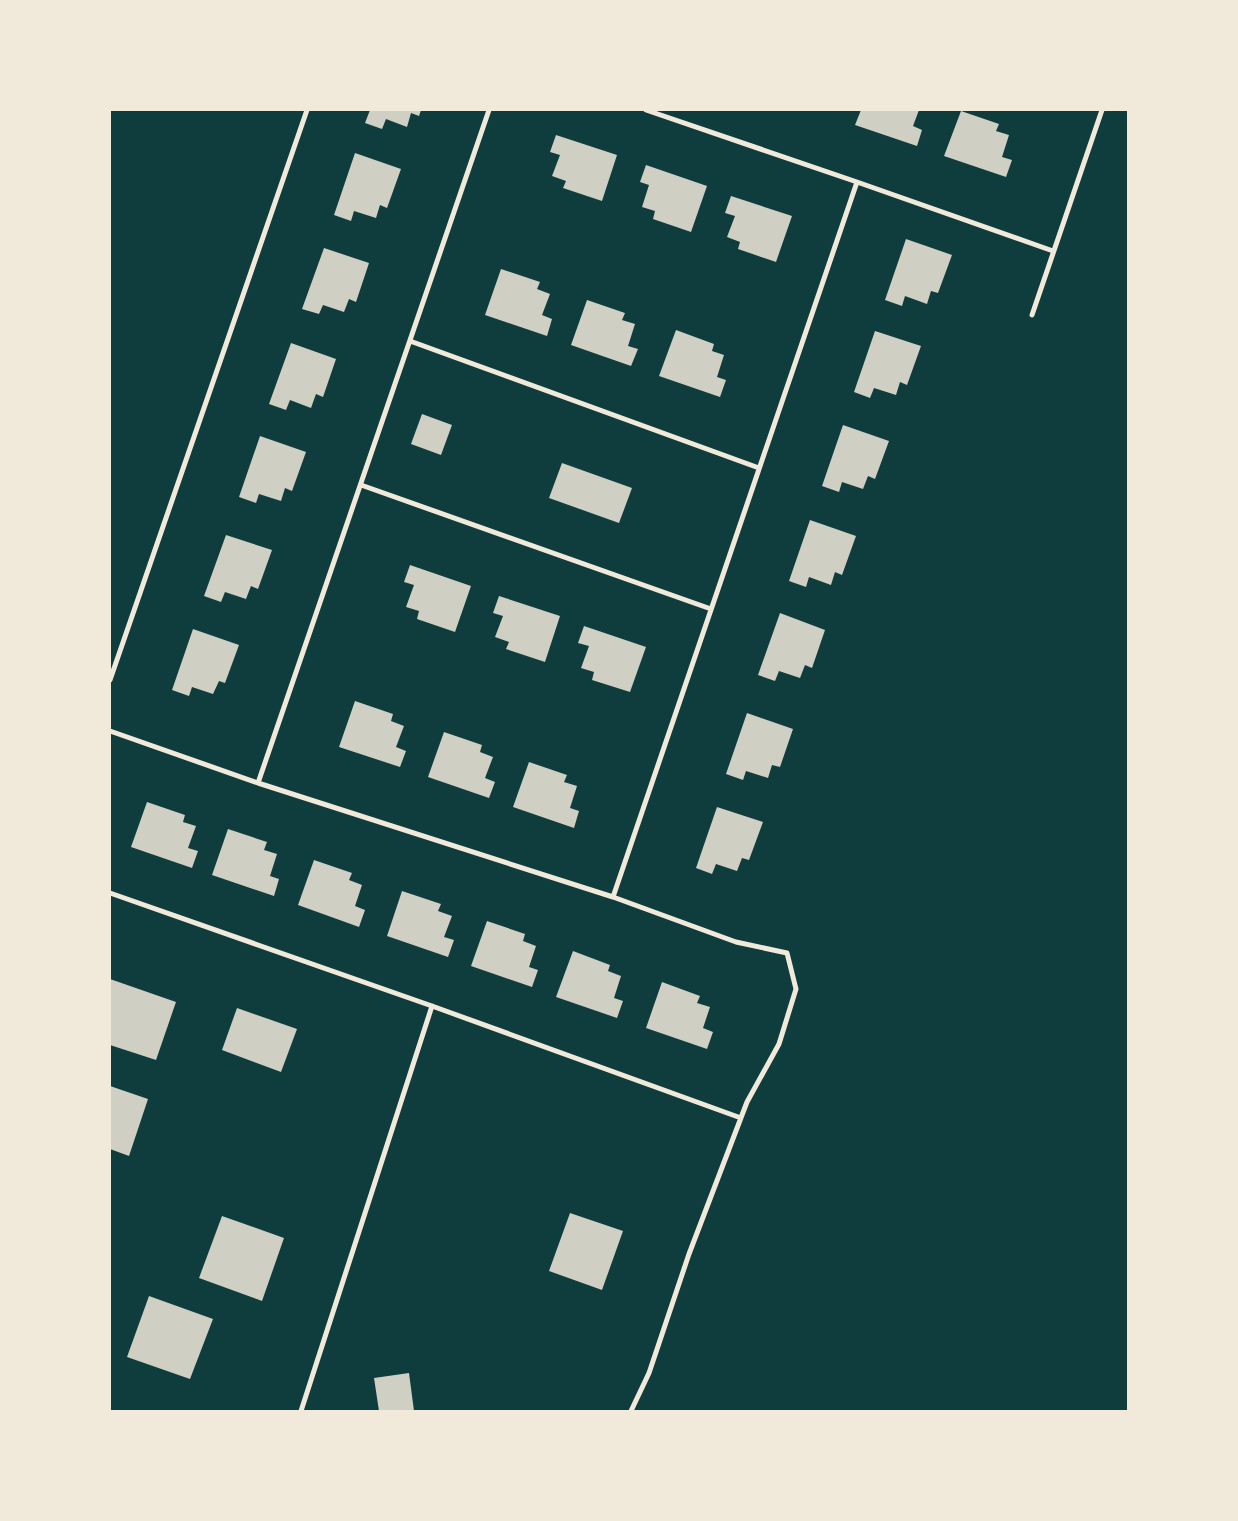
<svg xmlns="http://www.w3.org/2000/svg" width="1238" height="1521" viewBox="0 0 1238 1521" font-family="Barlow,sans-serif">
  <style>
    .building { fill: #cfcfc3 }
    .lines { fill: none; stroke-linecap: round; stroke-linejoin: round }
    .minor { stroke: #f1e9da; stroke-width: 5 }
  </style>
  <rect width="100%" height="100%" fill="#0f3d3e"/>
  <path class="building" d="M370 110H421L419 116 411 113 407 127 386 119 382 129 365 123Z
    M861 110H919L913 126 922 130 917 146 855 125Z
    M961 111 999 124 996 131 1009 135 1002 157 1012 160 1006 177 944 156Z
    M556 135 617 155 602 201 563 188 566 181 552 176 560 155 550 152Z
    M355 153 401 169 387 208 380 205 376 218 354 211 351 221 334 215Z
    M646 165 707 186 691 232 653 219 655 211 642 207 649 185 640 182Z
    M731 196 792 216 776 262 738 249 740 242 727 237 735 216 725 213Z
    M906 239 952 255 938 293 931 291 927 304 905 296 902 306 885 300Z
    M324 248 369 263 356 302 349 299 344 312 323 305 319 314 302 309Z
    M501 269 540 282 537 289 550 294 542 315 552 319 547 336 485 315Z
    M587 300 625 313 622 320 635 324 628 346 638 349 631 366 571 345Z
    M676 330 714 344 712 351 724 355 717 377 726 380 720 397 659 376Z
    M875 331 921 346 907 385 900 382 896 395 874 388 870 398 854 392Z
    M291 343 336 359 323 397 316 394 311 408 290 400 286 410 269 404Z
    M422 414 452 425 441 455 411 444Z
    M843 425 889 441 875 479 868 476 863 489 842 482 839 492 822 486Z
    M260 436 306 452 292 491 285 488 281 501 259 494 256 503 239 497Z
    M562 463 632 488 619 523 549 498Z
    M810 520 856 536 842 575 835 572 831 585 809 577 806 587 789 581Z
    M226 535 272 550 258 589 251 586 246 599 225 592 221 602 204 596Z
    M410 565 471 586 455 632 417 619 419 611 406 607 414 585 404 582Z
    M499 596 560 616 545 662 506 649 509 642 495 637 503 616 493 613Z
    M780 613 825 630 812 668 805 665 800 678 779 671 775 681 758 675Z
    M584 626 646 647 630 692 592 680 594 672 581 668 589 646 578 643Z
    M193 629 239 645 225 683 219 681 213 694 192 687 189 696 172 690Z
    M355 701 393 714 391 721 404 726 396 747 406 751 400 767 339 747Z
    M747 713 793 729 780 767 772 765 768 778 746 771 743 780 726 774Z
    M444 732 482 745 480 752 493 757 485 778 495 782 489 798 428 777Z
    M529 762 567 775 564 782 577 786 570 808 579 811 574 828 513 807Z
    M147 802 185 815 183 822 196 826 188 848 198 851 192 868 131 847Z
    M717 807 763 822 749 860 742 858 737 871 716 864 712 874 696 868Z
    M228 829 267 842 264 850 277 854 270 876 279 879 274 896 212 875Z
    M314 860 352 873 349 880 362 885 355 906 365 910 359 927 298 905Z
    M402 891 441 904 438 911 452 916 444 937 454 940 448 957 387 936Z
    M487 921 525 934 523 941 536 946 529 967 538 970 532 987 471 966Z
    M573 951 610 965 608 971 621 976 614 998 623 1001 617 1018 556 997Z
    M110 979 176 1002 156 1060 110 1045Z
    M662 982 700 996 697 1003 710 1007 703 1028 713 1032 707 1049 646 1028Z
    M237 1008 297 1029 281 1072 222 1050Z
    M110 1086 148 1099 129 1156 110 1149Z
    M570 1213 623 1231 602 1290 549 1271Z
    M222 1216 284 1238 262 1301 199 1278Z
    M149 1296 213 1319 190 1379 127 1357Z
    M409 1373 414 1411H379L374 1378Z"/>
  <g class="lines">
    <path class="minor" d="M646 110 857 182 1053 251
      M1032 315 1102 110
      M410 341 759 468
      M361 485 711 609
      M110 680 307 110
      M110 731 258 783 613 897 736 942 787 953 796 989 779 1044 747 1102 689 1254 649 1373 631 1411
      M258 783 489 110
      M110 893 432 1006 741 1118
      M613 897 857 182
      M301 1411 432 1006"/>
  </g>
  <rect width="1238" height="1521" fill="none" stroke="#f1e9da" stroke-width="222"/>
</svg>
